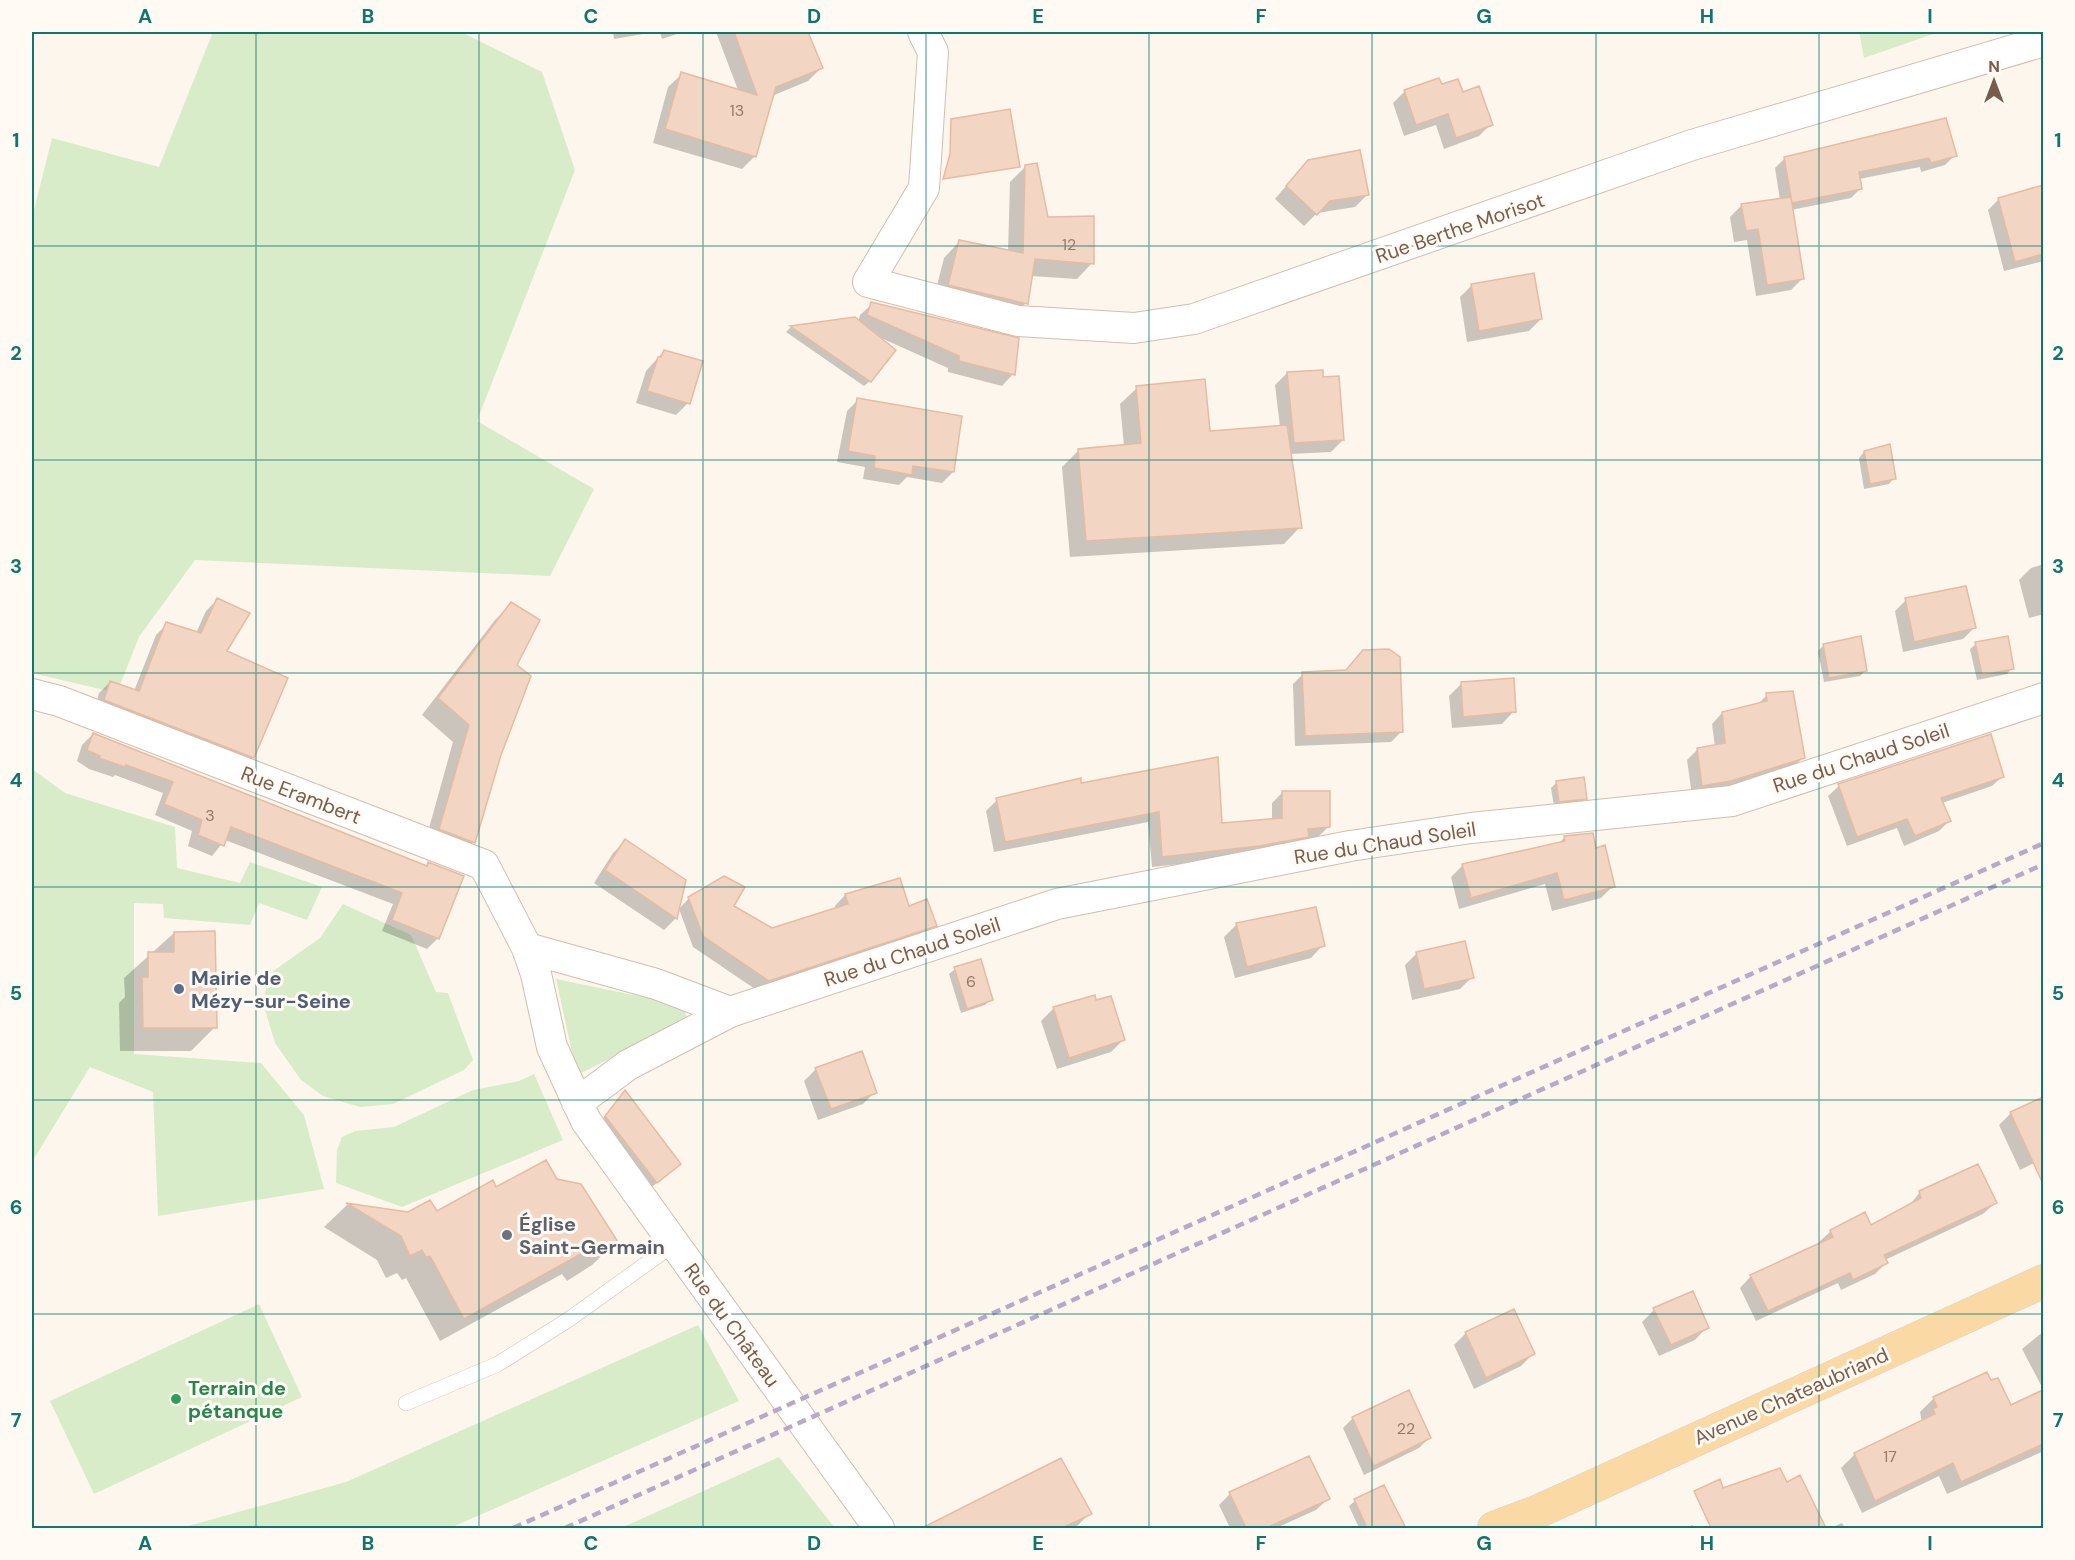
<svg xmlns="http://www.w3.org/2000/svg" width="2075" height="1560" viewBox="0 0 2075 1560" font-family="'DM Sans',sans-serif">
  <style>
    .green { fill: #d8ecc9 }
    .shadow { fill: #0003 }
    .building { fill: #f3d5c3; stroke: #e6bba3; stroke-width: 1.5 }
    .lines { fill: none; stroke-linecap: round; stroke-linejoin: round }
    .service-casing { stroke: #d1beb0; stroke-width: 16 }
    .minor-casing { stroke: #d1beb0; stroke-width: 32 }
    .primary-casing { stroke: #dad1cd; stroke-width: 34 }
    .service { stroke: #fff; stroke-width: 15 }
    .minor { stroke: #fff; stroke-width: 30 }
    .primary { stroke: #fbd9a5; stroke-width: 33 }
    .rail { stroke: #b9a8c9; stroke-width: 4.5; stroke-dasharray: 9 6; stroke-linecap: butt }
    .grid { fill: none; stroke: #0f766e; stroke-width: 1.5; stroke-opacity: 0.55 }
    .service-dot { fill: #5c6f8a; stroke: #fffaf3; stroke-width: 2 }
    .worship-dot { fill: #6b7280; stroke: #fffaf3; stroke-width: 2 }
    .leisure-dot { fill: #2e9e5b; stroke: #fffaf3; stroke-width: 2 }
    .labels { text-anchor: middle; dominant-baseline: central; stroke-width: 6; stroke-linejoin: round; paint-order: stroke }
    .number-label { font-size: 16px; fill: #987a6a }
    .street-label { font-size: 20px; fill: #7a5c4d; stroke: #fffaf3 }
    .service-label { font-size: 20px; font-weight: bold; fill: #4e5e75; stroke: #fffaf3; text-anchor: start }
    .worship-label { font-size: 20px; font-weight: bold; fill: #5b616d; stroke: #fffaf3; text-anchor: start }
    .leisure-label { font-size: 20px; font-weight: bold; fill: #27864d; stroke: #fffaf3; text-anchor: start }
    .neatline { fill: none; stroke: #0f766e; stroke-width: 2 }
    .grid-label { font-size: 20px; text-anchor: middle; font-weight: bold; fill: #0f766e }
  </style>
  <rect width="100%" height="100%" fill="#fdf6ec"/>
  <path class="green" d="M213 32H461L542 72 575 170 477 421 594 489 550 576 195 560 139 637 117 693 32 673V218L52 138 159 167Z
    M1859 32H1939L1864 58Z
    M32 769 65 793 175 827 177 868 240 883 250 862 322 887 307 920 259 903 250 925 164 918 163 904 134 903V1054L261 1063 304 1115 324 1189 158 1216 153 1092 90 1067 32 1162Z
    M343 904 411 935 436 992 448 993 473 1060 464 1070 393 1104 360 1107 323 1096 301 1080 275 1043 263 1003 269 974 320 938Z
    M556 979 682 1005 688 1020 577 1075Z
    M534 1074 563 1140 402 1207 336 1183 337 1150 342 1137 355 1131 394 1127 473 1090 519 1081Z
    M259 1304 302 1397 94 1494 50 1401Z
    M698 1325 739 1401 450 1528H181L346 1482Z
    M779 1457 835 1528H621Z"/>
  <path class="shadow" d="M613 32H655L614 39Z
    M660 32H683L662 39Z
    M716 32H807L821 68 808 81 772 96 755 156 742 169 653 143 668 87 682 74 738 90Z
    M1441 86 1462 94 1491 124 1479 136 1444 149 1436 125 1404 136 1393 103 1405 91Z
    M1955 155 1945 165 1921 172 1920 167 1859 179 1861 188 1851 198 1791 210 1803 278 1791 290 1756 296 1747 240 1734 242 1730 217 1742 205 1780 200 1775 168 1785 158Z
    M1026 166 1047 219 1092 263 1077 279 1031 276 1026 303 1010 319 933 301 944 258 959 242 1008 252 1010 182Z
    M1296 174 1367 195 1355 207 1317 213 1304 226 1275 199Z
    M2044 187V261L2004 271 1988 210 1999 199Z
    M1472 285 1541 319 1529 331 1467 342 1460 297Z
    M872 304 1013 374 1002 386 948 372V368L881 338 870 381 864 386 786 332 791 327 854 319 858 322 860 315Z
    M664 351 688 403 676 415 636 403 646 371Z
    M1287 373 1322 378 1343 440 1331 452 1290 454 1300 527 1284 544 1070 557 1062 467 1079 450 1124 446 1120 404 1137 388 1209 433 1280 427 1275 385Z
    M858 400 953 472 942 483 907 477 899 485 863 479 865 467 837 462 847 411Z
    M1864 452 1894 478 1889 484 1864 489 1859 458Z
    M2044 564V614L2029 618 2019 580 2031 568Z
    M217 600 225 652 253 757 242 768 94 711 99 693 110 682 134 691 156 635 167 624 196 633 206 611Z
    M1906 600 1974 628 1963 639 1903 652 1895 611Z
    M511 604 515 665 500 754 474 842 457 859 424 846 453 742 422 715 495 620Z
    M1976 644 2012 668 2007 674 1977 680 1970 649Z
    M1824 645 1866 670 1860 676 1824 682 1818 651Z
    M1363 651 1401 732 1391 742 1295 746 1293 684 1303 674 1345 672Z
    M1461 684 1514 711 1502 724 1452 728 1449 696Z
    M1767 695 1804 757 1793 767 1720 791 1692 795 1687 760 1697 750 1715 747 1712 724 1722 713 1757 705Z
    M93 734 425 867 429 864 438 938 427 949 382 931 393 904 225 840 212 856 188 846 192 831 155 815 163 793 115 775 113 777 89 769 77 761 82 745Z
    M2003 776 1992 786 1942 803 1949 821 1939 831 1904 846 1897 828 1847 846 1828 796 1839 786Z
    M1557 782 1586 798 1580 804 1554 806 1551 788Z
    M1080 785 1220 825 1272 820V803L1283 792 1328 827 1317 838 1305 839 1296 847 1247 857 1152 867 1148 822 994 852 986 811 997 800Z
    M1565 837 1594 849 1613 886 1601 898 1552 911 1545 884 1459 909 1451 877 1463 865 1558 844Z
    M625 841 676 918 664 930 594 883 613 853Z
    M845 895 908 908 935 925 924 936 758 991 693 947 679 909 689 898 772 929 836 910 835 906Z
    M1236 925 1323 945 1311 958 1235 978 1224 937Z
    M174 933 215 1027 191 1051H120L119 1003 125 997 124 978Z
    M1417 953 1472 977 1460 989 1412 1000 1405 965Z
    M955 969 991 999 985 1005 961 1013 949 974Z
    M1094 997 1123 1040 1111 1052 1057 1069 1041 1021 1053 1009Z
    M816 1069 875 1092 863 1104 818 1120 804 1081Z
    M624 1092 679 1164 646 1192 595 1128Z
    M2044 1098V1158L2020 1170 1999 1125 2011 1113Z
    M556 1181 616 1242 592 1265 567 1281 562 1274 440 1341 406 1278 402 1280 397 1273 386 1278 377 1260 324 1227 347 1205 408 1213H437Z
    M1920 1192 1995 1203 1983 1214 1885 1260 1886 1263 1875 1274 1841 1290 1838 1283 1756 1321 1740 1288 1751 1276 1820 1244 1819 1242 1831 1231 1870 1227 1909 1206Z
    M1654 1310 1707 1327 1695 1340 1659 1356 1642 1322Z
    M2044 1331V1451L1947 1494 1939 1476 1862 1513 1841 1468 1854 1455 1922 1422 1920 1412 1934 1398 1986 1374 2009 1405 2043 1389 2022 1349Z
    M1466 1333 1533 1354 1521 1366 1474 1389 1454 1345Z
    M1353 1418 1429 1438 1419 1448 1364 1475 1343 1428Z
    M1060 1460 1090 1513 1075 1528H925Z
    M1786 1484 1822 1523 1816 1528H1750L1733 1494Z
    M1383 1487 1401 1523 1395 1528H1359L1349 1506 1355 1501Z
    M1230 1494 1328 1499 1316 1510 1276 1528H1230L1219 1505Z
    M1842 1523 1845 1528H1831Z
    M1693 1525 1694 1528H1684Z"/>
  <path class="building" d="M734 32H808L823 68 776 87 756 157 665 129 681 72 757 95Z
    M1439 78 1442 84 1458 79 1463 92 1479 86 1493 125 1456 138 1448 114 1416 125 1404 90Z
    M1010 109 1020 167 943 179 950 154 951 119Z
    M1946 118 1957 156 1931 163 1929 158 1859 172 1862 189 1792 203 1784 157Z
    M1360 150 1369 195 1330 201 1317 215 1286 186 1308 160Z
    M1037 163 1048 217 1094 216V264L1035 259 1028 304 948 285 959 240 1023 253 1025 165Z
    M2043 185V254L2015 262 1998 198Z
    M1791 197 1804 279 1767 285 1758 229 1746 231 1741 204Z
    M1534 273 1542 319 1479 331 1471 284Z
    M871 302 1019 338 1015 375 959 361V356L867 315Z
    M855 317 896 350 871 382 790 326Z
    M664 350 703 361 690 404 647 391 658 357H661Z
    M1323 370V377L1339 376 1344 440 1294 443 1287 372Z
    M1205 379 1210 431 1287 425 1302 528 1086 541 1078 449 1141 443 1136 386Z
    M857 398 962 416 954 472 913 466 912 475 874 468 875 456 848 451Z
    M1890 444 1896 479 1870 484 1864 451Z
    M1966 586 1976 628 1914 642 1905 598Z
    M217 598 250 613 227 651 288 678 254 758 104 700 110 681 139 691 166 622 201 633Z
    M511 602 540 620 517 665 531 676 501 755 475 843 439 829 469 725 438 698Z
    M1861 636 1867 671 1829 678 1823 644Z
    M2008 636 2014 669 1982 675 1975 642Z
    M1389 649 1400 657 1403 732 1305 736 1302 672 1346 670 1363 650Z
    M1514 678 1516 712 1463 717 1461 682Z
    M1793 691 1805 758 1731 781 1702 786 1697 748 1725 743 1722 712 1767 701 1766 693Z
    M93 733 427 866 428 862 464 876 439 939 392 920 402 893 231 827 224 846 198 835 202 820 164 804 173 782 126 765 125 767 99 758 100 756 87 750Z
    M1991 734 2004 777 1941 798 1951 821 1915 836 1907 819 1857 837 1838 784Z
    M1218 757 1222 823 1282 818V791H1330V827L1308 829 1309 837 1259 846 1162 857 1159 812 1005 842 996 798 1081 778V783Z
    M1584 777 1587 799 1559 802 1556 781Z
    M1593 833 1596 848 1605 845 1615 887 1564 900 1557 873 1471 898 1462 864 1565 841 1564 836Z
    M625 839 686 880 677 919 605 870Z
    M724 876 745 887 734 906 772 928 848 904 845 894 900 878 909 906 927 899 937 926 769 981 703 936 688 897Z
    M1316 907 1325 946 1247 967 1236 923Z
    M215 931 217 1028H143L142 977H148V952H174V932Z
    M1465 941 1474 978 1424 989 1416 952Z
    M981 959 993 1000 967 1009 954 967Z
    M1095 995 1096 1000 1111 996 1125 1040 1069 1058 1053 1007Z
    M862 1051 877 1093 831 1109 815 1068Z
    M625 1090 681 1164 657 1183 605 1116Z
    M2043 1097V1184L2010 1112Z
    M546 1160 557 1179 581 1184 618 1242 591 1259 586 1251 464 1319 430 1256 426 1257 422 1250 410 1256 401 1236 346 1203 408 1212 430 1200 437 1211 493 1180 496 1187Z
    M1978 1164 1997 1203 1884 1255 1888 1263 1853 1280 1850 1273 1768 1311 1750 1275 1833 1237 1830 1230 1865 1212 1871 1225 1921 1198 1919 1191Z
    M1693 1291 1709 1328 1671 1345 1653 1308Z
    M1514 1309 1535 1354 1486 1378 1465 1332Z
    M1987 1372 1991 1380 1998 1378 2011 1405 2043 1390V1444L1961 1482 1953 1463 1875 1501 1854 1453 1935 1414 1933 1409 1937 1407 1933 1397Z
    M1409 1390 1431 1438 1374 1466 1352 1417Z
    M1309 1456 1330 1499 1266 1528H1246L1229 1492Z
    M1061 1458 1092 1514 1062 1528H922Z
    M1780 1468 1787 1482 1800 1475 1826 1528H1711L1694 1491 1720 1479 1723 1488Z
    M1384 1485 1394 1505 1406 1528H1367L1354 1499Z"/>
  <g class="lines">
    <defs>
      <path id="service" d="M406 1403 498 1364 568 1320 674 1244"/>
      <path id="minor" d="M923 32 933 52 924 188 868 282 1018 321 1134 328 1194 319 1692 145 2044 41
        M32 694 59 701 484 865 527 948 536 974 552 1047 586 1121 879 1528
        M527 948 656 984 730 1012
        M577 1103 628 1065 730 1012 1057 904 1350 846 1471 828 1732 801 2044 698"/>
      <path id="primary" d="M1494 1528 1539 1511 2044 1281"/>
    </defs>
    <use href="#service" class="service-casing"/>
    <use href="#minor" class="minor-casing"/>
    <use href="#primary" class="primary-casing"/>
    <use href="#service" class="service"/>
    <use href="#minor" class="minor"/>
    <use href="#primary" class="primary"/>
    <path class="rail" d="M513 1528 2044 843
      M565 1528 2044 864"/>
  </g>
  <path class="grid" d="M256 32V1528M479 32V1528M703 32V1528M926 32V1528M1149 32V1528M1372 32V1528M1596 32V1528M1819 32V1528M32 246H2044M32 460H2044M32 673H2044M32 887H2044M32 1100H2044M32 1314H2044"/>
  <circle class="service-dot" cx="179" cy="989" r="6"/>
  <circle class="worship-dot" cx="507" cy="1235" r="6"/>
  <circle class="leisure-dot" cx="176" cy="1399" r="6"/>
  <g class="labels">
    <g class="number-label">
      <text x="737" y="110">13</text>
      <text x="1069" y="244">12</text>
      <text x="210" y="815">3</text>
      <text x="971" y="981">6</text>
      <text x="1406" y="1428">22</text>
      <text x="1890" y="1456">17</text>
    </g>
    <g class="street-label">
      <text transform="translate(1460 228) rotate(-19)">Rue Berthe Morisot</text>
      <text transform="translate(1861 758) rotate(-18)">Rue du Chaud Soleil</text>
      <text transform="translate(301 795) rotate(21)">Rue Erambert</text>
      <text transform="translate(1385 843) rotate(-9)">Rue du Chaud Soleil</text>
      <text transform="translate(912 952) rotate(-18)">Rue du Chaud Soleil</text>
      <text transform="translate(732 1325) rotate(54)">Rue du Château</text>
      <text transform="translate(1791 1396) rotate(-24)">Avenue Chateaubriand</text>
    </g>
    <g class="service-label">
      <text x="191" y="978">Mairie de<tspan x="191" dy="23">Mézy-sur-Seine</tspan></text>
    </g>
    <g class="worship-label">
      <text x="519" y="1224">Église<tspan x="519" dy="23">Saint-Germain</tspan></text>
    </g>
    <g class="leisure-label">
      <text x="188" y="1388">Terrain de<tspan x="188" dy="23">pétanque</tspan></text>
    </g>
  </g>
  <rect width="2075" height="1560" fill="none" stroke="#fffaf3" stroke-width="66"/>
  <g transform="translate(1994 81)" stroke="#fffaf3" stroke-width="4.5" paint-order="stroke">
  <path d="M0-4.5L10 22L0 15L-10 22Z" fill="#7a5c4d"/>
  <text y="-9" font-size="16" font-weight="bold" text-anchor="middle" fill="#7a5c4d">N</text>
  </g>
  <rect x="33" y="33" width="2009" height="1494" class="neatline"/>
  <g class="grid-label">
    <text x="145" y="23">A</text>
    <text x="368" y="23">B</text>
    <text x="591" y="23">C</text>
    <text x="814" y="23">D</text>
    <text x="1038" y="23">E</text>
    <text x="1261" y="23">F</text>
    <text x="1484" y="23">G</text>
    <text x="1707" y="23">H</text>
    <text x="1930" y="23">I</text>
    <text x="16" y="147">1</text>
    <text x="2058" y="147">1</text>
    <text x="16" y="360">2</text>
    <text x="2058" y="360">2</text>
    <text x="16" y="573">3</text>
    <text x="2058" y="573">3</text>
    <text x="16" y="787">4</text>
    <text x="2058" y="787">4</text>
    <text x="16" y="1000">5</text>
    <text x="2058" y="1000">5</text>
    <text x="16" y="1214">6</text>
    <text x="2058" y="1214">6</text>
    <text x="16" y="1427">7</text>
    <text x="2058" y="1427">7</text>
    <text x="145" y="1550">A</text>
    <text x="368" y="1550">B</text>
    <text x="591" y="1550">C</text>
    <text x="814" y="1550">D</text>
    <text x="1038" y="1550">E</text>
    <text x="1261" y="1550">F</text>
    <text x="1484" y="1550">G</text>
    <text x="1707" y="1550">H</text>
    <text x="1930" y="1550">I</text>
  </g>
</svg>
